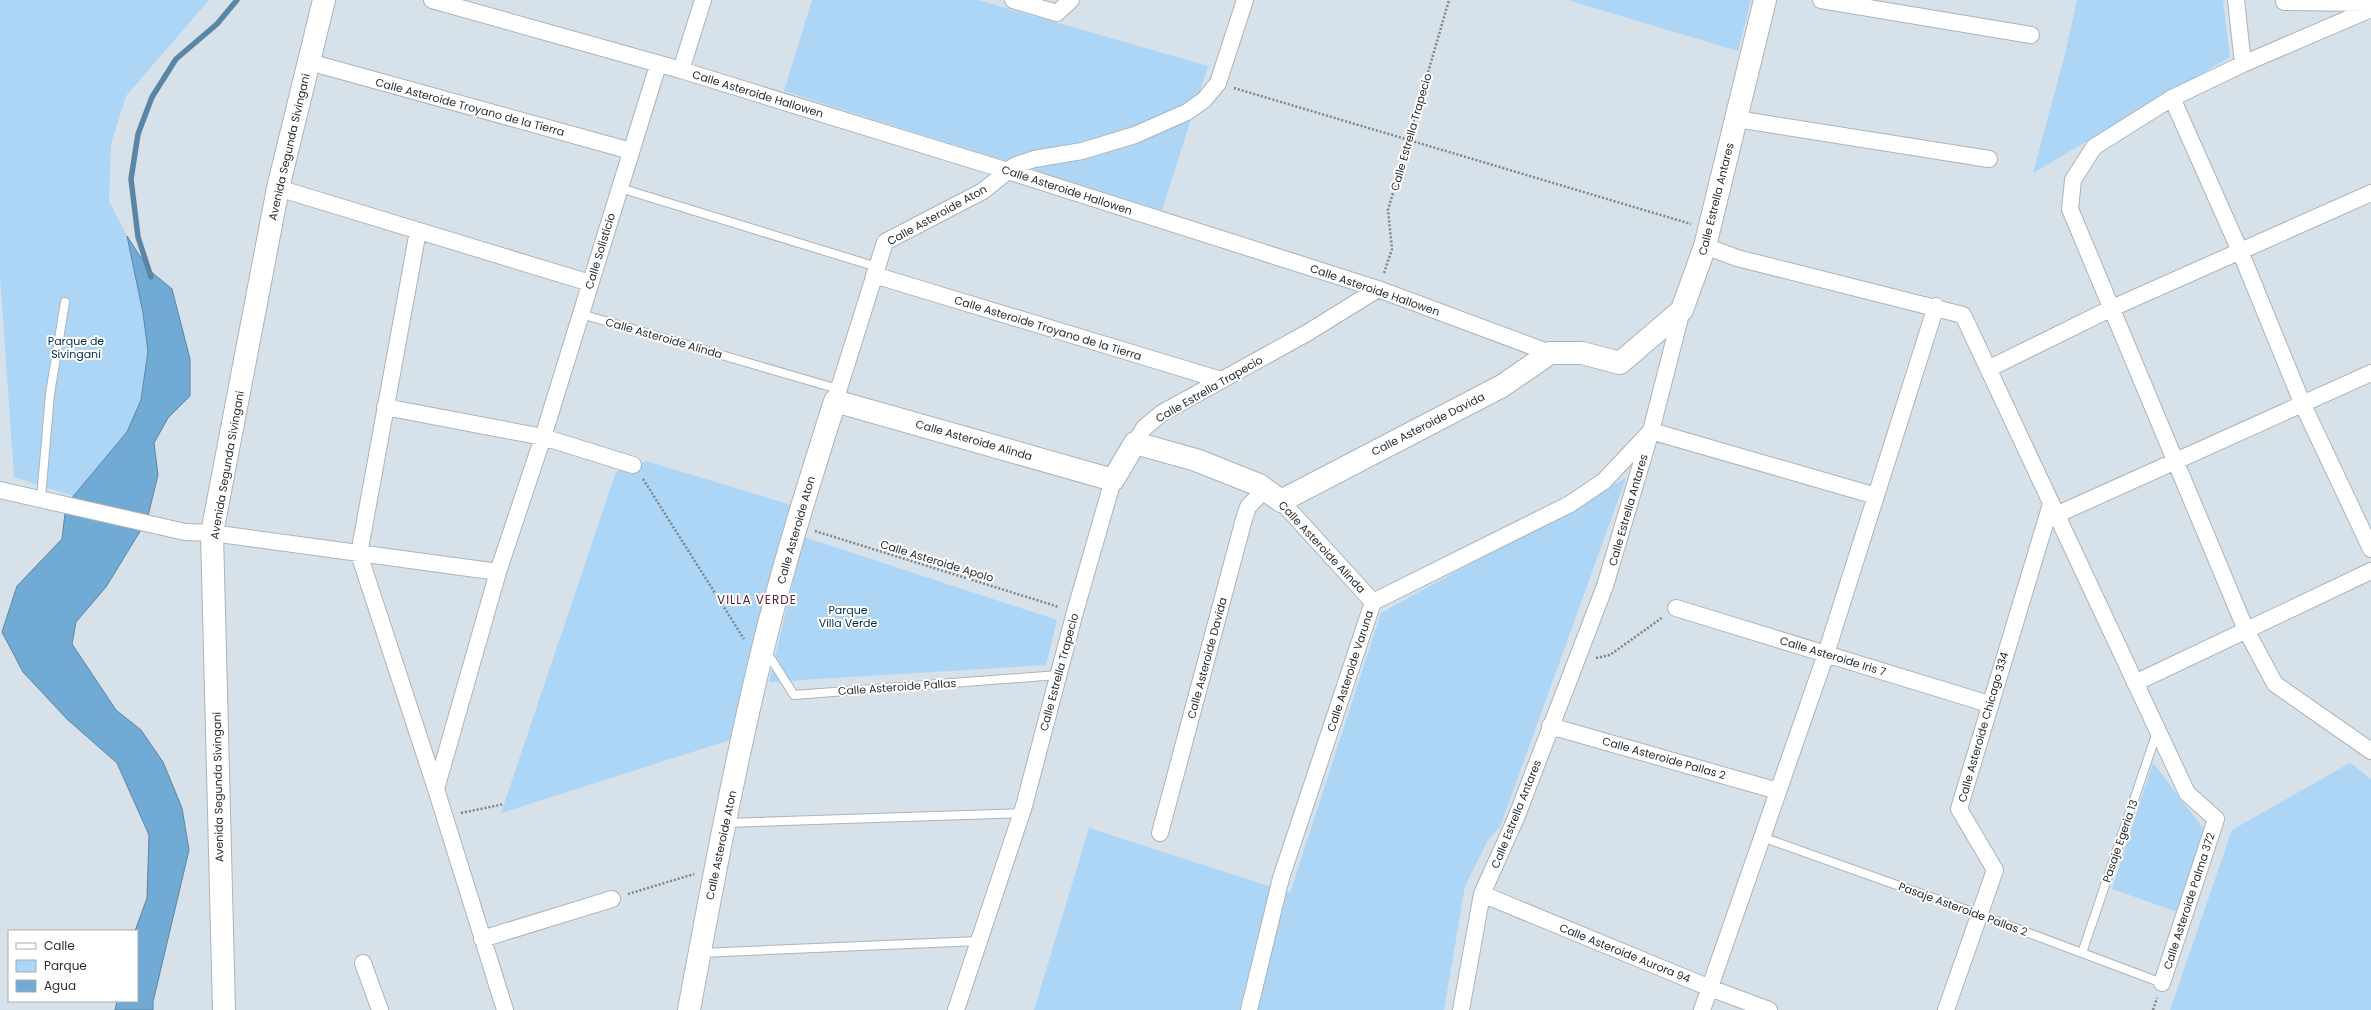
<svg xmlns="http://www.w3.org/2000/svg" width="2371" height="1010" viewBox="0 0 2371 1010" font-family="Poppins,sans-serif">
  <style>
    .green { fill: #add5f5 }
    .water { fill: #71aad5; stroke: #5b85a4 }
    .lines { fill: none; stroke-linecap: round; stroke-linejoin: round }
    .stream { stroke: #5b85a4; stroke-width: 5.5 }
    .lane-casing { stroke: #a9b4bc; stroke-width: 10 }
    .street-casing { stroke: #a9b4bc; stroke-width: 18 }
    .secondary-casing { stroke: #a9b4bc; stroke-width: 24 }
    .path { stroke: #7d858a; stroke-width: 2.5; stroke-dasharray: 2 2; stroke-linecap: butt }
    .lane { stroke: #fff; stroke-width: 8 }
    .street { stroke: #fff; stroke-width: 16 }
    .secondary { stroke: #fff; stroke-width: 22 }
    .labels { text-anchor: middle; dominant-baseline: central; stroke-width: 4; stroke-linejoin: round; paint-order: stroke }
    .street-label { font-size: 11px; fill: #292e31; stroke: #fff }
    .park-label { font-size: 11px; fill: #002d49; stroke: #fff }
    .neighbourhood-label { font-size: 12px; letter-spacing: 1px; fill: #632036; stroke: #fff }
  </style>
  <rect width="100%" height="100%" fill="#d6e1ea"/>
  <path class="green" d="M0 0H209L126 96 111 144 109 201 127 236 143 313 148 351 141 400 127 432 73 496 14 477 0 275Z
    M812 0H978L1208 66 1162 210 784 91Z
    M1568 0H1751L1738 51Z
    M2077 0H2223L2230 57 2033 173 2065 54Z
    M646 461 791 505 733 739 501 813 616 472Z
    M1626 478 1500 827 1488 840 1465 886 1444 1010H1034L1089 828 1290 893 1381 613Z
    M804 537 1057 620 1046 665 769 682Z
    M2153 763 2206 832 2178 912 2112 889Z
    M2350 763 2371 779V1010H2170L2232 830Z"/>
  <path class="water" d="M127 236 149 270 172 289 190 359V396L168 418 154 443 158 475 147 520 106 587 76 622 72 644 116 710 141 730 163 762 182 808 189 850 153 1002V1010H115L117 1001H137L135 931 147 898 149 835 117 763 67 719 23 672 2 632 17 586 62 539 66 505 127 432 141 400 148 351 143 313Z"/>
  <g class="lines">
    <path class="stream" d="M151 277 138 237 131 179 138 134 152 97 176 59 217 24 237 0"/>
    <defs>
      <path id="lane" d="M620 188 877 267
        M581 314 838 389
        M41 498 50 394 65 302
        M766 651 794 695 1058 675
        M726 823 1022 813
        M1762 837 1981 915 2162 983
        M700 953 979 941
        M2082 953 2157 732"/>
      <path id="street" d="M432 0 681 70 1008 171 1378 289 1550 353
        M1013 0 1057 13 1071 0
        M1821 0 2031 35
        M2236 0 2243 64
        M2284 2 2371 3
        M2371 9 2243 64 2172 98 2094 147 2073 180 2070 209 2246 630 2275 684 2371 751
        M309 62 631 151
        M681 70 703 0
        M2172 98 2240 251 2303 405 2371 549
        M1736 119 1989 159
        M278 188 590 283
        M418 231 359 554 436 789 505 1010
        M1705 246 1737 258 1963 315 2187 793 2216 819 2162 983
        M874 275 1221 380
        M1990 368 2110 309 2371 193
        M835 401 885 242 983 191 1014 166 1034 159 1082 151 1135 135 1187 112 1204 100 1218 83 1245 0
        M385 407 543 437 633 465
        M1651 431 1876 496
        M1135 443 1144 428 1162 413 1307 333 1378 289
        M0 490 185 532 212 533 498 572
        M1281 501 1373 602
        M2056 515 2371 373
        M1676 608 1989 704
        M2135 683 2371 571
        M1550 726 1778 791
        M436 789 498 572 543 437 658 65
        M1160 833 1244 519 1248 507 1265 489
        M1482 894 1710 988 1769 1010
        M482 939 612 899
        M363 963 380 1010
        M956 1010 1024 806 1075 612 1113 480
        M1249 1010 1281 878 1373 602 1570 504 1604 481 1651 431
        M1461 1010 1482 894 1516 818 1605 586 1651 431 1682 310
        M1702 1010 1826 654 1936 306
        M1946 1010 1995 870 1959 809 2051 504"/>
      <path id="secondary" d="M224 1010 212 533 278 188 324 0
        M689 1010C712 886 735 762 765 640 785 559 810 480 835 401L1113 480 1135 443 1196 460 1259 485 1281 501 1502 386 1550 353H1582L1620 363 1682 310 1705 246 1765 0"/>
    </defs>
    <use href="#lane" class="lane-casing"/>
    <use href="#street" class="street-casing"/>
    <use href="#secondary" class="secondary-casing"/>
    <path class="path" d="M1234 88 1691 224
      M1384 273 1392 249 1388 210 1449 0
      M643 479 744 639
      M815 531 1059 607
      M1596 658 1610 655 1663 617
      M461 813 504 804
      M628 894 694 874
      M2153 1010 2157 998"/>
    <use href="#lane" class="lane"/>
    <use href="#street" class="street"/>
    <use href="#secondary" class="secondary"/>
  </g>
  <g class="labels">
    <g class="street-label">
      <text transform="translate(758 94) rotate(17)">Calle Asteroide Hallowen</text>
      <text transform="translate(470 107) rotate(15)">Calle Asteroide Troyano de la Tierra</text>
      <text transform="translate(1411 132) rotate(-74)">Calle Estrella Trapecio</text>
      <text transform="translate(289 147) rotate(-77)">Avenida Segunda Sivingani</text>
      <text transform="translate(1067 190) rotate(18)">Calle Asteroide Hallowen</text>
      <text transform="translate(1716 199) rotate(-76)">Calle Estrella Antares</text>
      <text transform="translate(937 215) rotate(-29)">Calle Asteroide Aton</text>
      <text transform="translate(600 251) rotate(-73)">Calle Solisticio</text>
      <text transform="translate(1375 290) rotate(19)">Calle Asteroide Hallowen</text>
      <text transform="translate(1048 328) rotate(17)">Calle Asteroide Troyano de la Tierra</text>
      <text transform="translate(664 338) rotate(16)">Calle Asteroide Alinda</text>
      <text transform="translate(1209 389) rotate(-30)">Calle Estrella Trapecio</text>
      <text transform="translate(1428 424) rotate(-27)">Calle Asteroide Davida</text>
      <text transform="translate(974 440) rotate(16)">Calle Asteroide Alinda</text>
      <text transform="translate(227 465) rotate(-80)">Avenida Segunda Sivingani</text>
      <text transform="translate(1628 510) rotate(-74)">Calle Estrella Antares</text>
      <text transform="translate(796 530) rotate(-74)">Calle Asteroide Aton</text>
      <text transform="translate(1322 547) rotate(47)">Calle Asteroide Alinda</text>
      <text transform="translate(937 561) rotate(17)">Calle Asteroide Apolo</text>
      <text transform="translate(1833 656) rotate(17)">Calle Asteroide Iris 7</text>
      <text transform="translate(1207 658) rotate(-75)">Calle Asteroide Davida</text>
      <text transform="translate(1350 671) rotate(-72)">Calle Asteroide Varuna</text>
      <text transform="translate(1059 672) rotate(-75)">Calle Estrella Trapecio</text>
      <text transform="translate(897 687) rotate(-4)">Calle Asteroide Pallas</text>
      <text transform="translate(1983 727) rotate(-74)">Calle Asteroide Chicago 334</text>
      <text transform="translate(1664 758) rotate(16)">Calle Asteroide Pallas 2</text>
      <text transform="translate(218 787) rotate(-91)">Avenida Segunda Sivingani</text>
      <text transform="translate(1516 814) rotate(-68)">Calle Estrella Antares</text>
      <text transform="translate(2120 841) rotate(-71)">Pasaje Egeria 13</text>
      <text transform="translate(721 845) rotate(-78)">Calle Asteroide Aton</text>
      <text transform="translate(2189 901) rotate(-72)">Calle Asteroide Palma 372</text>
      <text transform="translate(1963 909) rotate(20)">Pasaje Asteroide Pallas 2</text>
      <text transform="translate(1625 953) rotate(22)">Calle Asteroide Aurora 94</text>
    </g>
    <g class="park-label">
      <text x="76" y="341">Parque de<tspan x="76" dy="13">Sivingani</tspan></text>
      <text x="848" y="610">Parque<tspan x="848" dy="13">Villa Verde</tspan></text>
    </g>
    <g class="neighbourhood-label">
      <text x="757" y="599">VILLA VERDE</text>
    </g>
  </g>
  <rect x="8" y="930" width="130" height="72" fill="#ffffff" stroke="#a9abad"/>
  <rect x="16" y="943" width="20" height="6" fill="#ffffff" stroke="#a9abad"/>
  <text x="44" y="950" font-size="12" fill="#292e31">Calle</text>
  <rect x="16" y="960" width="20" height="12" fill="#add5f5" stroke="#a9abad"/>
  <text x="44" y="970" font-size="12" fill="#292e31">Parque</text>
  <rect x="16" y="980" width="20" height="12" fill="#71aad5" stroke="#a9abad"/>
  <text x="44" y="990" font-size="12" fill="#292e31">Agua</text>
</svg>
